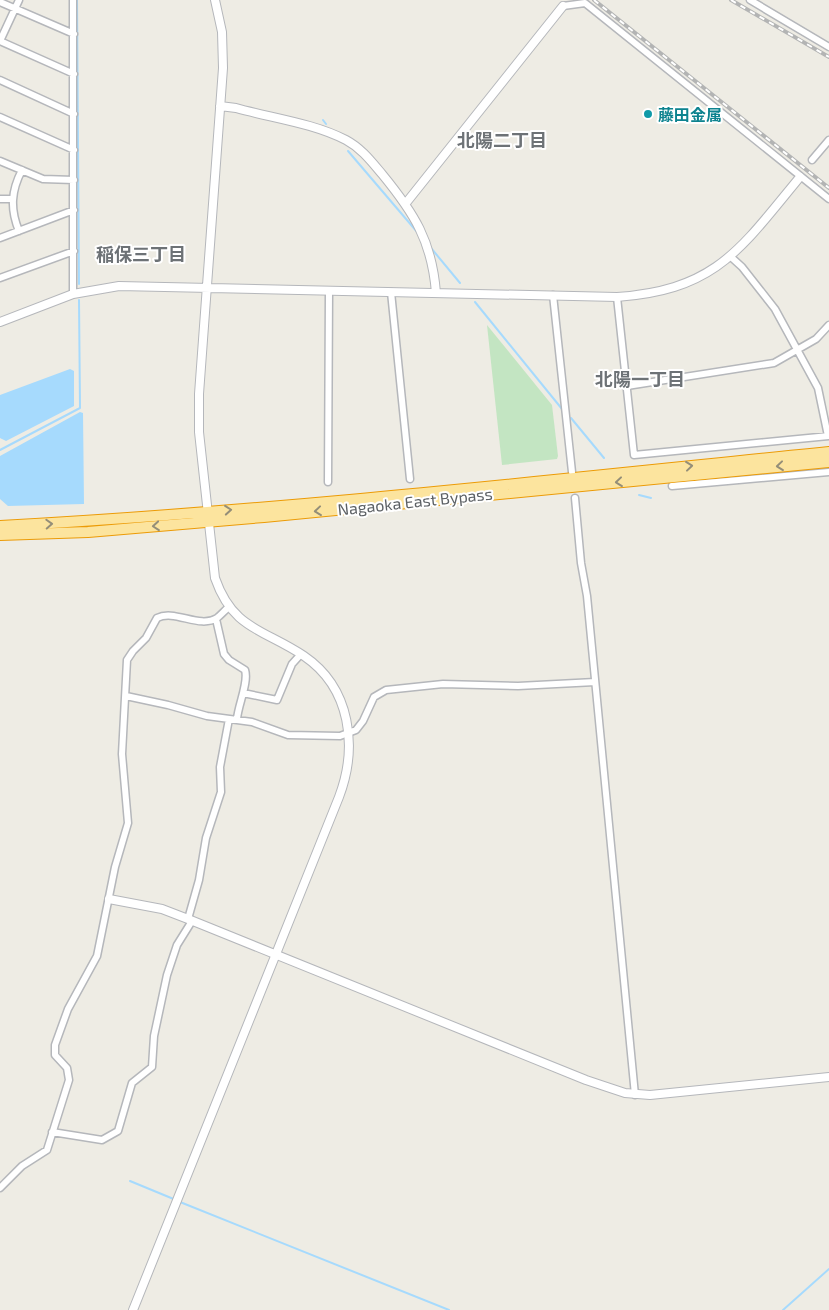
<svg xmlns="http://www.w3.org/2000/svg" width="829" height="1310" viewBox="0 0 829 1310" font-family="'Exo 2','Noto Sans JP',sans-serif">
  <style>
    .green { fill: #c3e5c2 }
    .water { fill: #a6dafd }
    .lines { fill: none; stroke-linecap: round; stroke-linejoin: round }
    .stream { stroke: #a6dafd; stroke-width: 2 }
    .minor-casing { stroke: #b5b7bb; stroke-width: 9 }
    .tertiary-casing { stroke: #b5b7bb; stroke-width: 10 }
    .trunk-casing { stroke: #ec9b06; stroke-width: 12 }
    .minor { stroke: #fff; stroke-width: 6 }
    .tertiary { stroke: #fff; stroke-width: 8 }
    .trunk { stroke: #fce49e; stroke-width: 10 }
    .rail-casing { stroke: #b3b4b4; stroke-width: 4 }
    .rail { stroke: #fff; stroke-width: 2; stroke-dasharray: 5.5; stroke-linecap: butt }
    .oneway { stroke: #948e78 }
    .culture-dot { fill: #0f9aa8; stroke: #fff; stroke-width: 2 }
    .labels { text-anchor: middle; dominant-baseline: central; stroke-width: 4; stroke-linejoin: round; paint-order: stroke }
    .culture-label { font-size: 16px; font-weight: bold; fill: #0d838f; stroke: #fff; text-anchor: start }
    .street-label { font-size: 16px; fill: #5c6064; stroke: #fff }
    .neighbourhood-label { font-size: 18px; font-weight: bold; fill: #6d7276; stroke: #fff }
  </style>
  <rect width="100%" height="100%" fill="#eeece4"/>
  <path class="green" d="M487 325 552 405 558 456 557 459 502 465Z"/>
  <path class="water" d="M70 369 74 371V406L6 441 0 438V395Z
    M80 412 83 413 84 504 8 506 0 499V456Z"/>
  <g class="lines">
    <path class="stream" d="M77 0 79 284
      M323 120 326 124
      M348 151 418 233
      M431 248 460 283
      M475 302 562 409
      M571 418 604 458
      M0 450 80 408 79 300
      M639 495 651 498
      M130 1181 176 1200
      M180 1202 449 1310
      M783 1310 829 1269"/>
    <defs>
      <path id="minor" d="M73 0V294
        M750 0 829 47
        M0 2 74 34
        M563 6 585 3 829 199
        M0 41 74 74
        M0 41 19 0
        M0 80 74 114
        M0 117 74 150
        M812 160 829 140
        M0 161 43 179 74 180
        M0 199H12
        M19 231C10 209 11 191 22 170
        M0 238 74 210
        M731 257 742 267 775 309 818 388 828 436
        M0 278 74 251
        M391 292 410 479
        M553 295 572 472
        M617 297 634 455 829 436
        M627 386 774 363 816 339 829 325
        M328 482 329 291
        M672 486 829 472
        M575 498 581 563 587 596 635 1095
        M216 619 224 654 229 660 245 670C249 682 238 705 237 719
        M243 693 277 700 292 664 301 654
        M126 696 168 705 207 716 252 722 288 735 340 736 356 730 363 721 374 697 386 690 443 684 518 686 595 682
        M188 919 199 880 206 838 221 792 220 767 229 719
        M52 1132 102 1140 118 1131 132 1083 152 1067 154 1036 167 975 177 945 192 921
        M0 1188 22 1166 47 1150 69 1080 67 1068 55 1055V1045L68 1009 97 956 115 867 128 823 122 754 127 660 133 651 146 638 157 618C175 609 199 629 217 618 221 615 225 610 229 607"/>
      <path id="tertiary" d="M220 106 236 108C272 118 313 123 346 140 361 148 371 161 382 174 414 213 432 241 436 293
        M406 203 563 6
        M0 322 73 294 119 286 617 297C717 290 741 248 800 177
        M109 899 162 909 188 919 586 1080 625 1093 650 1095 829 1077
        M133 1310 339 797C358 747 351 688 304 656 264 629 233 630 215 578L199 432V394L223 68 222 32 215 0"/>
      <path id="trunk" d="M0 526C277 511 553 480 829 452
        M0 535 88 532 264 517 829 462"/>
    </defs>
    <use href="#minor" class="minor-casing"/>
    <use href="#tertiary" class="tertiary-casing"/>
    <use href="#trunk" class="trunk-casing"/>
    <use href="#minor" class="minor"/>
    <use href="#tertiary" class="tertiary"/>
    <use href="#trunk" class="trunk"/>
    <defs>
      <path id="rail" d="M594 0 829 188
        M731 0 829 57"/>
    </defs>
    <use href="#rail" class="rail-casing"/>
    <use href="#rail" class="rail"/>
  </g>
  <defs><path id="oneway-chevron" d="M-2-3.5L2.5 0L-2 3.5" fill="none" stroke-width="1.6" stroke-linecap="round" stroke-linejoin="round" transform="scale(1.25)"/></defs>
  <g class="oneway">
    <use href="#oneway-chevron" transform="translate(689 466) rotate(-6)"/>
    <use href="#oneway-chevron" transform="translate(780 466) rotate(174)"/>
    <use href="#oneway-chevron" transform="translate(619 482) rotate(174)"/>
    <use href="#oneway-chevron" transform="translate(228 510) rotate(-5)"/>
    <use href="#oneway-chevron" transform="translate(318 511) rotate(174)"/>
    <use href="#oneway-chevron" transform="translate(49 524) rotate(-3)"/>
    <use href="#oneway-chevron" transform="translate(156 526) rotate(175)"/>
  </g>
  <circle class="culture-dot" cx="648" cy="114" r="5"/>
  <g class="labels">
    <g class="culture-label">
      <text x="658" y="114">藤田金属</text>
    </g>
    <g class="street-label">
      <text transform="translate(415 501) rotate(-6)">Nagaoka East Bypass</text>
    </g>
    <g class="neighbourhood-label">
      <text x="502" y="140">北陽二丁目</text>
      <text x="141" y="254">稲保三丁目</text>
      <text x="640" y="379">北陽一丁目</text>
    </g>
  </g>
</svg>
